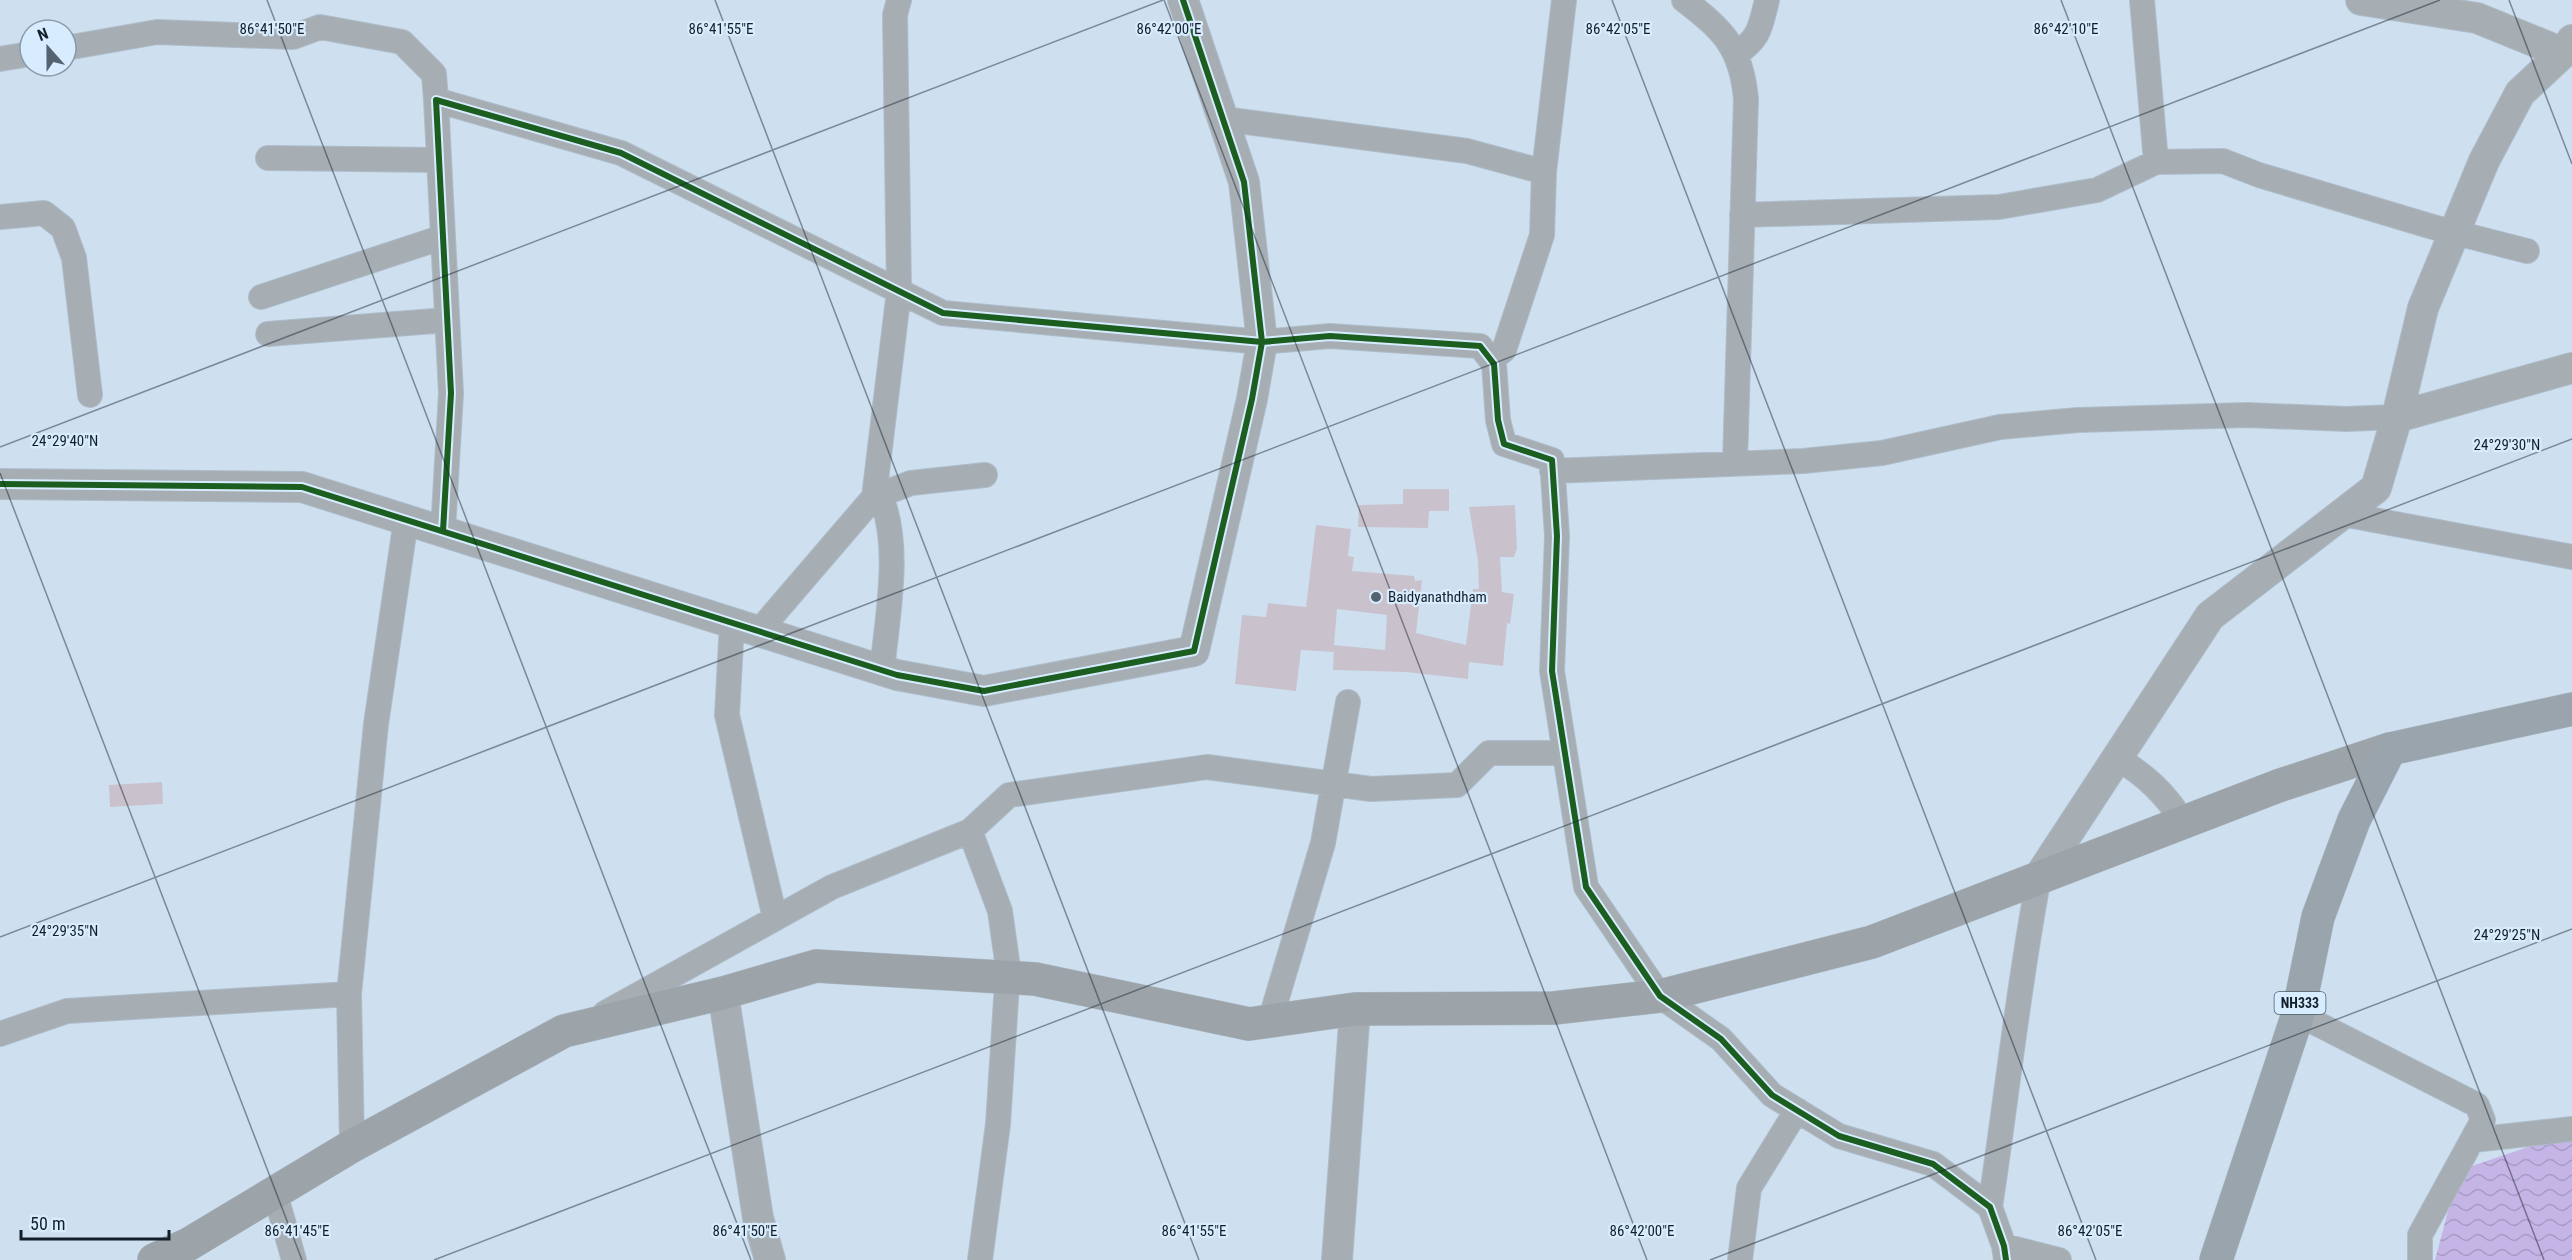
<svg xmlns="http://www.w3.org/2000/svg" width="2572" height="1260" viewBox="0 0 2572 1260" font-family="'Roboto Condensed',sans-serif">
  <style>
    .water { fill: url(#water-waves) }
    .building { fill: #c9c2cd; fill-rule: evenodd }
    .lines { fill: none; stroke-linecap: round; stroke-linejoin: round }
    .minor-casing { stroke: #afbdca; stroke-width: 26 }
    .tertiary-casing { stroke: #afbdca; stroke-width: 32 }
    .secondary-casing { stroke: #afbdca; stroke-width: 34 }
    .trunk-casing { stroke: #afbdca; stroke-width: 34 }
    .minor { stroke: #a6adb3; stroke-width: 24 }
    .tertiary { stroke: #a6adb3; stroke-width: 30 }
    .secondary { stroke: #9ca4aa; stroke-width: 33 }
    .trunk { stroke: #9aa4ac; stroke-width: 33 }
    .cycleway-casing { stroke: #d8ecff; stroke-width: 10 }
    .cycleway { stroke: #1b5e20; stroke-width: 6 }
    .ticks { fill: none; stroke: #13202a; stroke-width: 1.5; stroke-opacity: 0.45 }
    .poi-dot { fill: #54636f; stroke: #d8ecff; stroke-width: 2 }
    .labels { text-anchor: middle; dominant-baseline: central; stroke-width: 4.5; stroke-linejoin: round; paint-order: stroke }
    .shield { fill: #d8ecff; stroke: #4e5d6a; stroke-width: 1.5 }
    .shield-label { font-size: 14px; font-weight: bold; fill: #13202a }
    .poi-label { font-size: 15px; fill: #13202a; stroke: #d8ecff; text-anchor: start }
    .ticks-label { font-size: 15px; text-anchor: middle; fill: #13202a; stroke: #d8ecff; stroke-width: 4.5; stroke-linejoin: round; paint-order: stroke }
  </style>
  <defs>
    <pattern id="water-waves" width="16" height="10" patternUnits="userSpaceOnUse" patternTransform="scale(1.5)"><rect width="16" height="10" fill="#c4b5e6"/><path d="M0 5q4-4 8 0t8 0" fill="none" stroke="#a89bc5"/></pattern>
  </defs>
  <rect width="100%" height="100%" fill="#cee0f0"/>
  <path class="water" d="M2572 1132V1260H2435L2448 1211 2469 1167Z"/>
  <path class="building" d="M1403 489H1449V511H1429L1428 528 1358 527 1359 505 1403 504Z
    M1515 505 1517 548 1514 557H1500L1502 592 1514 594 1510 624 1507 623 1503 666 1469 662 1468 679 1406 672 1333 670 1334 648V652L1301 650 1296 691 1235 684 1242 615 1266 617 1268 603 1306 607 1316 525 1351 529 1348 556 1354 557 1352 571 1414 576 1415 581 1422 580 1416 633 1466 645 1473 589H1479L1478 561 1469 507ZM1337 609 1387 615 1385 650 1334 645Z
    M162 782 163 804 110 807 109 785Z"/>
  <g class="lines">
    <defs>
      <path id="minor" d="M1684 0C1724 31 1741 47 1746 99L1735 463
        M2142 0 2156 162
        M66 48 157 32 293 37 320 27 402 42 434 74 436 100
        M1736 54C1760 38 1760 28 1767 0
        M0 59 30 54
        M1223 119 1467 151 1544 172
        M268 158 439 160
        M1742 215 1999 207 2097 190 2156 162 2223 161 2259 175 2433 227 2527 251
        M0 217 44 213 63 228 74 258 90 395
        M261 297 443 237
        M268 334 447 320
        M1491 360 1504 350 1542 235 1544 172 1564 0
        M1552 471 1803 461 1882 453 2000 427 2078 420 2247 415 2346 419 2397 417
        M2342 514 2572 557
        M443 531 451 393 436 100 621 153 943 313 1262 342 1330 336 1480 346 1494 364 1498 420 1504 444 1552 460 1557 536 1552 671 1586 887 1660 996 1721 1039 1772 1095 1839 1136 1933 1164 1990 1207 2004 1246 2006 1260
        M732 623 727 715 775 918
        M759 631 874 497 911 483 985 475
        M882 671C887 619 901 548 882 500L874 497 899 291 895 15 899 0
        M2117 758C2145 775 2165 793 2183 822
        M970 831 1000 911 1008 968 998 1124 980 1260
        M605 1013 832 887 970 831 1009 795 1207 767 1371 789 1457 785 1489 753H1564
        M2298 1014 2477 1105 2483 1120 2420 1235V1260
        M1270 1021 1323 843 1348 702
        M0 1034 67 1011 349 994
        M2473 1140 2572 1129
        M352 1146 349 994 376 724 406 520
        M275 1193 294 1260
        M1990 1207C2007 1097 2018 986 2039 877
        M2004 1246 2059 1260
        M1740 1260 1749 1188 1797 1110"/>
      <path id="tertiary" d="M2361 0 2477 18 2563 53
        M2397 417 2572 368
        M0 484 302 487 897 675 984 691 1194 651 1252 399 1262 342 1244 182 1183 0
        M2039 877 2210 616 2376 488 2397 417 2423 308 2484 161 2520 93 2563 53 2572 40
        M723 993 758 1218 770 1260
        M1337 1260 1355 1009"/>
      <path id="secondary" d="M154 1260 189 1244 352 1146 564 1031 723 993 816 966 1035 979 1249 1024 1355 1009 1554 1008 1660 996 1872 942 2278 786 2390 749"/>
      <path id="trunk" d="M2216 1260 2298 1014 2318 917 2354 820 2390 749 2572 709"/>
    </defs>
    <use href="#minor" class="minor-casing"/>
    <use href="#tertiary" class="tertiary-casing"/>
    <use href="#secondary" class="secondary-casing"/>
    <use href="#trunk" class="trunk-casing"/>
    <use href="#minor" class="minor"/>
    <use href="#tertiary" class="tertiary"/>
    <use href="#secondary" class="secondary"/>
    <use href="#trunk" class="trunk"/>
    <defs>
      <path id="cycleway" d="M0 484 302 487 897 675 984 691 1194 651 1252 399 1262 342 1244 182 1183 0
        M443 531 451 393 436 100 621 153 943 313 1262 342 1330 336 1480 346 1494 364 1498 420 1504 444 1552 460 1557 536 1552 671 1586 887 1660 996 1721 1039 1772 1095 1839 1136 1933 1164 1990 1207 2004 1246 2006 1260"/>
    </defs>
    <use href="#cycleway" class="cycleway-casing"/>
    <use href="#cycleway" class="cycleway"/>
  </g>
  <path class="ticks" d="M267 0 751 1260M715 0 1199 1260M1164 0 1647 1260M1612 0 2096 1260M2061 0 2544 1260M2509 0 2572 164M0 447 1163 0M0 473 302 1260M0 937 2440 0M434 1260 2572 439M1710 1260 2572 929"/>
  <circle class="poi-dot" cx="1376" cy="597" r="6"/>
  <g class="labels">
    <rect class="shield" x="2274.5" y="992" width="51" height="22" rx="4.5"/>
    <g class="shield-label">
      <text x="2300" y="1003">NH333</text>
    </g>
    <g class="poi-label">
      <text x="1388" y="597">Baidyanathdham</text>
    </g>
  </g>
  <g class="ticks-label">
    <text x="272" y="34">86°41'50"E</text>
    <text x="721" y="34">86°41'55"E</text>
    <text x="1169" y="34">86°42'00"E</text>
    <text x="1618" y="34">86°42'05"E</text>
    <text x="2066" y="34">86°42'10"E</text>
    <text x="65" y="446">24°29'40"N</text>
    <text x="2507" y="450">24°29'30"N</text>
    <text x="65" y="936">24°29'35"N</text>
    <text x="2507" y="940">24°29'25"N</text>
    <text x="297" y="1236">86°41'45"E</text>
    <text x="745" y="1236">86°41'50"E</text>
    <text x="1194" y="1236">86°41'55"E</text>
    <text x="1642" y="1236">86°42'00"E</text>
    <text x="2090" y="1236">86°42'05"E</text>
  </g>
  <g transform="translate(48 48) rotate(339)"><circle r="28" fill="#d8ecff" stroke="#899aaa" stroke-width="1.5"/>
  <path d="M0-4.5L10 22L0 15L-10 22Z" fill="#54636f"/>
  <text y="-9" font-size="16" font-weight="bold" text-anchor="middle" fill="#13202a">N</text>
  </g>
  <path d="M21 1230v9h148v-9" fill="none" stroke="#13202a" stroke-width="3"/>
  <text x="30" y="1230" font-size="18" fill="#13202a" stroke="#d8ecff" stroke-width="4.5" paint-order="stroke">50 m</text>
</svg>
